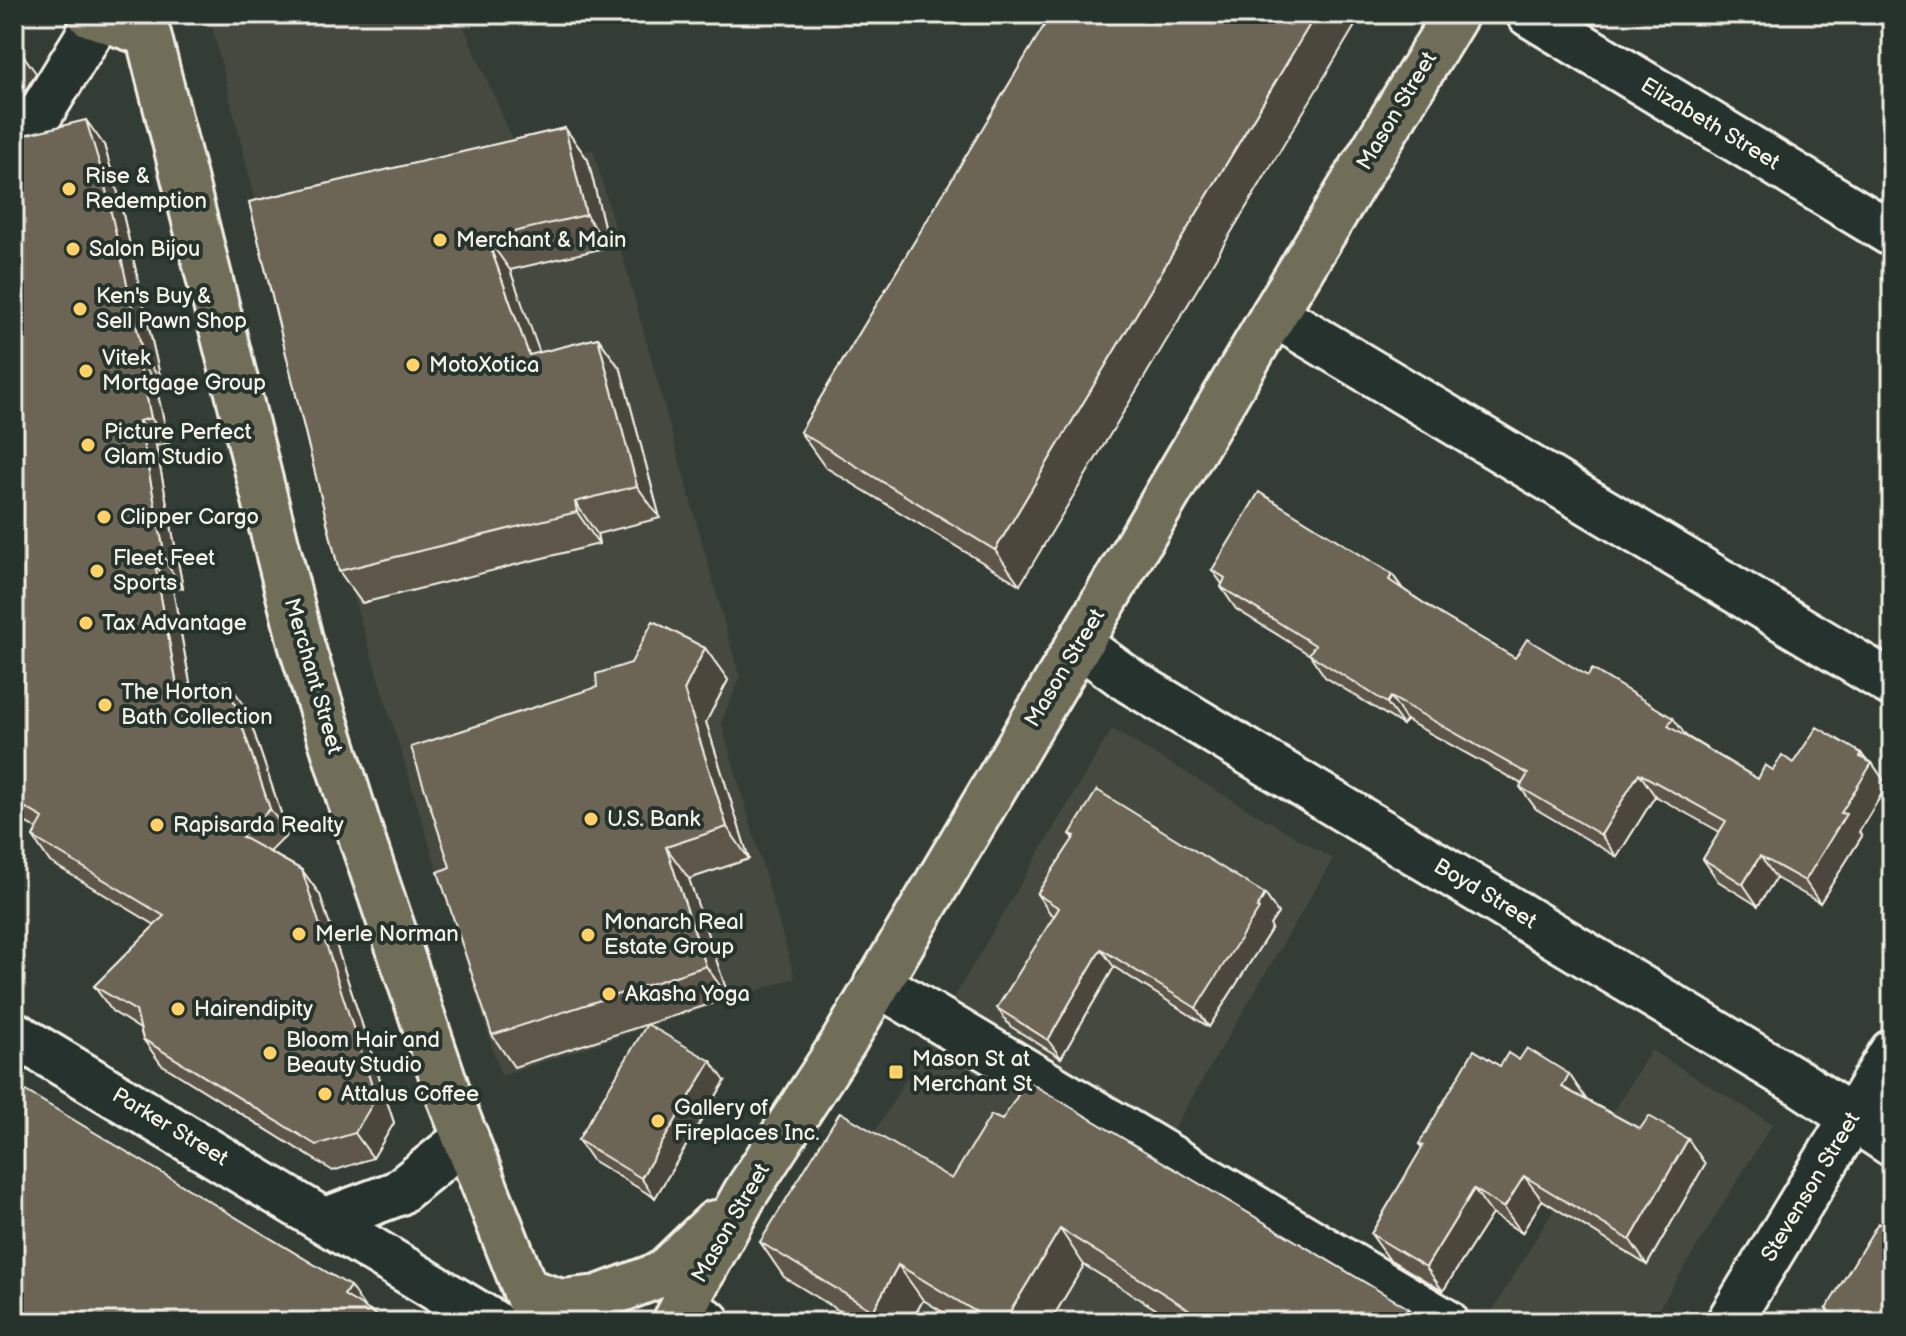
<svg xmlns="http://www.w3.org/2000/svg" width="1906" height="1336" viewBox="0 0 1906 1336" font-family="'Balsamiq Sans',sans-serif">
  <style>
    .built { fill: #45493f }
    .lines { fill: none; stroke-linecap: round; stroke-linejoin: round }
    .minor-casing { stroke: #f4f1e8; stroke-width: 50 }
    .major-casing { stroke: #f4f1e8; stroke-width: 50 }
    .minor { stroke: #26332d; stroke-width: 44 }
    .major { stroke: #706e59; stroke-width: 44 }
    .wall { fill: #5d5749; stroke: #f4f1e8; stroke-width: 2 }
    .shaded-wall { fill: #4c473c; stroke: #f4f1e8; stroke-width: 2 }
    .building { fill: #6c6555; stroke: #f4f1e8; stroke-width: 2 }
    .poi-dot { fill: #ffd166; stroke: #26332d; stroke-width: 3 }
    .labels { text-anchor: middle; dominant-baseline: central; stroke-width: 8; stroke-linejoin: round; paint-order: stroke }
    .street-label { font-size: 22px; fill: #f4f1e8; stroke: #26332d }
    .poi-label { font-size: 22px; fill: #f4f1e8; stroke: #26332d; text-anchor: start }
  </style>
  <rect width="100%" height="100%" fill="#343d35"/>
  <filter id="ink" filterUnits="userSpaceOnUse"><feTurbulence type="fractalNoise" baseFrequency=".0125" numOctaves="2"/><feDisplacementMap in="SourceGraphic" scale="16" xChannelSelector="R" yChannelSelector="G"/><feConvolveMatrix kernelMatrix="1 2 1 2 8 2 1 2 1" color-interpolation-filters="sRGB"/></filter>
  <g filter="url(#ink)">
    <path class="built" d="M209 14H458L525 167 593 149 740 679 721 722 795 978 501 1076 357 609Z
      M1112 729 1333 859 1173 1130 1487 1319 1651 1050 1772 1124 1651 1322H854L787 1281Z"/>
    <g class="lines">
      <defs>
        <path id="minor" d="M1529 14 1892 234
          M14 157 99 18
          M1274 314 1892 684
          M1079 644 1130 681 1801 1084 1892 1144
          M877 983 1446 1322
          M14 1034 492 1322
          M326 1220 398 1193 466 1138
          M683 1307 708 1322
          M1729 1322 1892 1052"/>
        <path id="major" d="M90 14 148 34 302 647 363 842 449 1096 538 1322
          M525 1290 561 1302 598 1298 662 1274 715 1223
          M675 1322 745 1194 843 1043 1274 314 1456 14"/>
      </defs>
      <use href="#minor" class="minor-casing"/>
      <use href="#major" class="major-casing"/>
      <use href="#minor" class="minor"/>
      <use href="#major" class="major"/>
    </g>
    <path class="wall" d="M1047 14 1020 585 825 467 800 432 1045 25 1042 22Z
      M565 128 588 160 609 247 510 270 539 353 598 338 621 370 660 518 597 534 599 544 362 603 339 571 249 202Z
      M104 145 119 197 161 380 155 382 169 443 156 446 183 588 173 590 191 688 245 706 288 834 270 852 302 870 320 895 394 1123 373 1158 333 1171 161 1064 143 1039 140 1029 112 1011 94 986 155 925 50 862 33 837 37 829 14 816V147Z
      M1212 570 1392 574 1403 589 1440 614 1515 658 1686 736 1758 779 1773 770 1793 763 1861 753 1866 760 1872 763 1887 785 1859 832 1862 836 1820 903 1776 878 1758 906 1718 881 1703 859 1720 832 1655 796 1617 857 1536 809 1520 787 1522 784 1406 720 1403 725 1325 677 1310 655 1236 609 1221 587 1222 584Z
      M705 648 728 680 706 722 749 859 689 879 729 998 514 1067 492 1035 450 867 597 687 631 663Z
      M1070 834 1265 894 1278 913 1270 925 1272 928 1209 1027 1114 967 1061 1058 1010 1026 997 1008 1055 916 1050 913 1037 894 1074 838Z
      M1519 1060 1569 1074 1586 1100 1640 1129 1688 1139 1705 1164 1647 1265 1542 1200 1522 1233 1492 1214 1443 1291 1389 1259 1371 1234 1422 1148 1419 1144 1500 1066Z
      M725 1081 655 1198 592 1160 578 1140Z
      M952 1179 1418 1322H1177L1084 1265 1050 1322H959L923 1300 911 1322H858L784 1277 760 1242Z
      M1826 1309 1892 1322H1835Z"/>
    <path class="shaded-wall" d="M1316 14H1362L1020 585 995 550Z
      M18 48 36 73 14 109V55Z
      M86 120 104 145 119 197 161 380 143 355Z
      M565 128 588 160 609 247 586 215Z
      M487 238 510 270 552 387 529 355Z
      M598 338 621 370 660 518 637 486Z
      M138 356 155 382 169 443 151 418Z
      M139 421 156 446 183 588 166 563Z
      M575 502 597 534 599 544 577 512Z
      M155 564 173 590 196 716 178 691Z
      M1392 574 1408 597 1389 580Z
      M705 648 728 680 706 722 749 859 727 827 684 690Z
      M227 681 245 706 288 834 270 809Z
      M1391 697 1406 720 1403 725 1387 703Z
      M1673 718 1689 740 1668 726Z
      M1861 753 1870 766 1872 763 1887 785 1859 832 1862 836 1820 903 1805 881 1841 813Z
      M1639 773 1655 796 1617 857 1601 835Z
      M666 847 689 879 729 998 706 966Z
      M1760 856 1776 878 1758 906 1743 884Z
      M302 870 320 895 394 1123 373 1158 355 1133Z
      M1265 894 1278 913 1270 925 1272 928 1209 1027 1196 1008Z
      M1101 949 1114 967 1061 1058 1048 1040Z
      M711 1061 725 1081 655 1198 641 1178Z
      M1569 1074 1586 1099 1579 1111 1562 1087Z
      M1688 1139 1705 1164 1647 1265 1630 1240Z
      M1524 1176 1542 1200 1522 1233 1504 1208Z
      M1474 1189 1492 1214 1443 1291 1426 1267Z
      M1060 1229 1084 1265 1050 1322H1004Z
      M898 1265 923 1300 911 1322H881L873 1311Z
      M350 1286 374 1321 344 1295Z
      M1408 1308 1418 1322H1400Z"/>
    <path class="building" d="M1047 14H1316L995 550 800 432 1045 24 1042 22Z
      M14 45 18 48 14 55Z
      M86 120 102 172 143 355 138 356 151 418 139 421 166 563 155 564 178 691 227 681 270 809 242 837 302 870 376 1098 355 1133 316 1145 143 1039 136 1011 94 986 164 916 33 837 43 818 14 801V147L24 135Z
      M565 128 586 215 487 238 529 355 598 338 637 486 575 502 577 512 339 571 249 202Z
      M1259 492 1392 574 1389 580 1440 614 1515 658 1527 639 1588 676 1592 669 1673 718 1668 726 1758 779 1765 765 1773 770 1782 755 1793 763 1817 727 1861 753 1860 757 1872 763 1841 813 1846 814 1805 881 1760 856 1743 884 1703 859 1726 821 1639 773 1601 835 1520 787 1528 774 1391 697 1387 703 1309 654 1315 645 1221 587 1225 578 1212 570Z
      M653 621 705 648 684 690 727 827 666 847 706 966 492 1035 438 872 450 867 411 747 597 687 596 674 631 663Z
      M1097 790 1265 894 1257 908 1259 909 1196 1008 1101 949 1048 1040 997 1008 1059 908 1037 894 1075 836 1070 834Z
      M647 1024 711 1061 641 1178 578 1140Z
      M1527 1048 1569 1074 1562 1087 1640 1129 1649 1116 1688 1139 1630 1240 1524 1176 1504 1208 1474 1189 1426 1267 1371 1234 1423 1146 1419 1144 1474 1050 1500 1066 1508 1053 1519 1060Z
      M1027 1081 1408 1308 1400 1322H1209L1060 1229 1004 1322H993L898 1265 873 1311 760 1242 840 1112 952 1179 991 1115 1002 1120Z
      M14 1084 350 1286 344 1295 388 1322H14Z
      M1878 1223 1892 1232V1322H1845L1826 1309Z"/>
  </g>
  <g class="poi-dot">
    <circle cx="69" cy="189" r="8"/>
    <circle cx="440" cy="240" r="8"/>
    <circle cx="73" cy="249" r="8"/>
    <circle cx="80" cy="309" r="8"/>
    <circle cx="413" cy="365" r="8"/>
    <circle cx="86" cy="371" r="8"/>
    <circle cx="88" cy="445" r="8"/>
    <circle cx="104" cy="517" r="8"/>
    <circle cx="97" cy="571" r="8"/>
    <circle cx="86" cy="623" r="8"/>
    <circle cx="105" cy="705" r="8"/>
    <circle cx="591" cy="819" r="8"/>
    <circle cx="157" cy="825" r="8"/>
    <circle cx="299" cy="934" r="8"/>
    <circle cx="588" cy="935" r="8"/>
    <circle cx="609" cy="994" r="8"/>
    <circle cx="178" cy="1009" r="8"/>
    <circle cx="270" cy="1053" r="8"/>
    <rect x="888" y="1064" width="16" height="16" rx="4"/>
    <circle cx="325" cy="1094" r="8"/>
    <circle cx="658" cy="1121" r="8"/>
  </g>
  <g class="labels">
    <g class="street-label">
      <text transform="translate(1397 111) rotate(-59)">Mason Street</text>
      <text transform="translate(1710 124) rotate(31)">Elizabeth Street</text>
      <text transform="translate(1065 668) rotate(-59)">Mason Street</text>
      <text transform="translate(313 676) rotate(74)">Merchant Street</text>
      <text transform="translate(1485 894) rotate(31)">Boyd Street</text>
      <text transform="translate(170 1127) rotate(31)">Parker Street</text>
      <text transform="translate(1811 1187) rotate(-59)">Stevenson Street</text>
      <text transform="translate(731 1223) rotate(-60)">Mason Street</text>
    </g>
    <g class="poi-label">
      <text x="85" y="176">Rise &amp;<tspan x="85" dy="25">Redemption</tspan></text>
      <text x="456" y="240">Merchant &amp; Main</text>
      <text x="89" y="249">Salon Bijou</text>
      <text x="96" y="296">Ken's Buy &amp;<tspan x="96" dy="25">Sell Pawn Shop</tspan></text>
      <text x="102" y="358">Vitek<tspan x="102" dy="25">Mortgage Group</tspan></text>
      <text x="429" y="365">MotoXotica</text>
      <text x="104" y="432">Picture Perfect<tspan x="104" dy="25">Glam Studio</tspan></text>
      <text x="120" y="517">Clipper Cargo</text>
      <text x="113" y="558">Fleet Feet<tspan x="113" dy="25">Sports</tspan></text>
      <text x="102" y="623">Tax Advantage</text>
      <text x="121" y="692">The Horton<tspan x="121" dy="25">Bath Collection</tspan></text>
      <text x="607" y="819">U.S. Bank</text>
      <text x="173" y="825">Rapisarda Realty</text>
      <text x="604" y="922">Monarch Real<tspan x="604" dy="25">Estate Group</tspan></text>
      <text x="315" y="934">Merle Norman</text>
      <text x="625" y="994">Akasha Yoga</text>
      <text x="194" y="1009">Hairendipity</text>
      <text x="286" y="1040">Bloom Hair and<tspan x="286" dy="25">Beauty Studio</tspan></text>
      <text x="912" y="1059">Mason St at<tspan x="912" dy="25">Merchant St</tspan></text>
      <text x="341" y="1094">Attalus Coffee</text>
      <text x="674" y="1108">Gallery of<tspan x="674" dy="25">Fireplaces Inc.</tspan></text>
    </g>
  </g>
  <rect width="1906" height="1336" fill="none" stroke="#26332d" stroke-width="48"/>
  <rect x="24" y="24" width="1858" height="1288" fill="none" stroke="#f4f1e8" stroke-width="3" filter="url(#ink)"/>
</svg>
